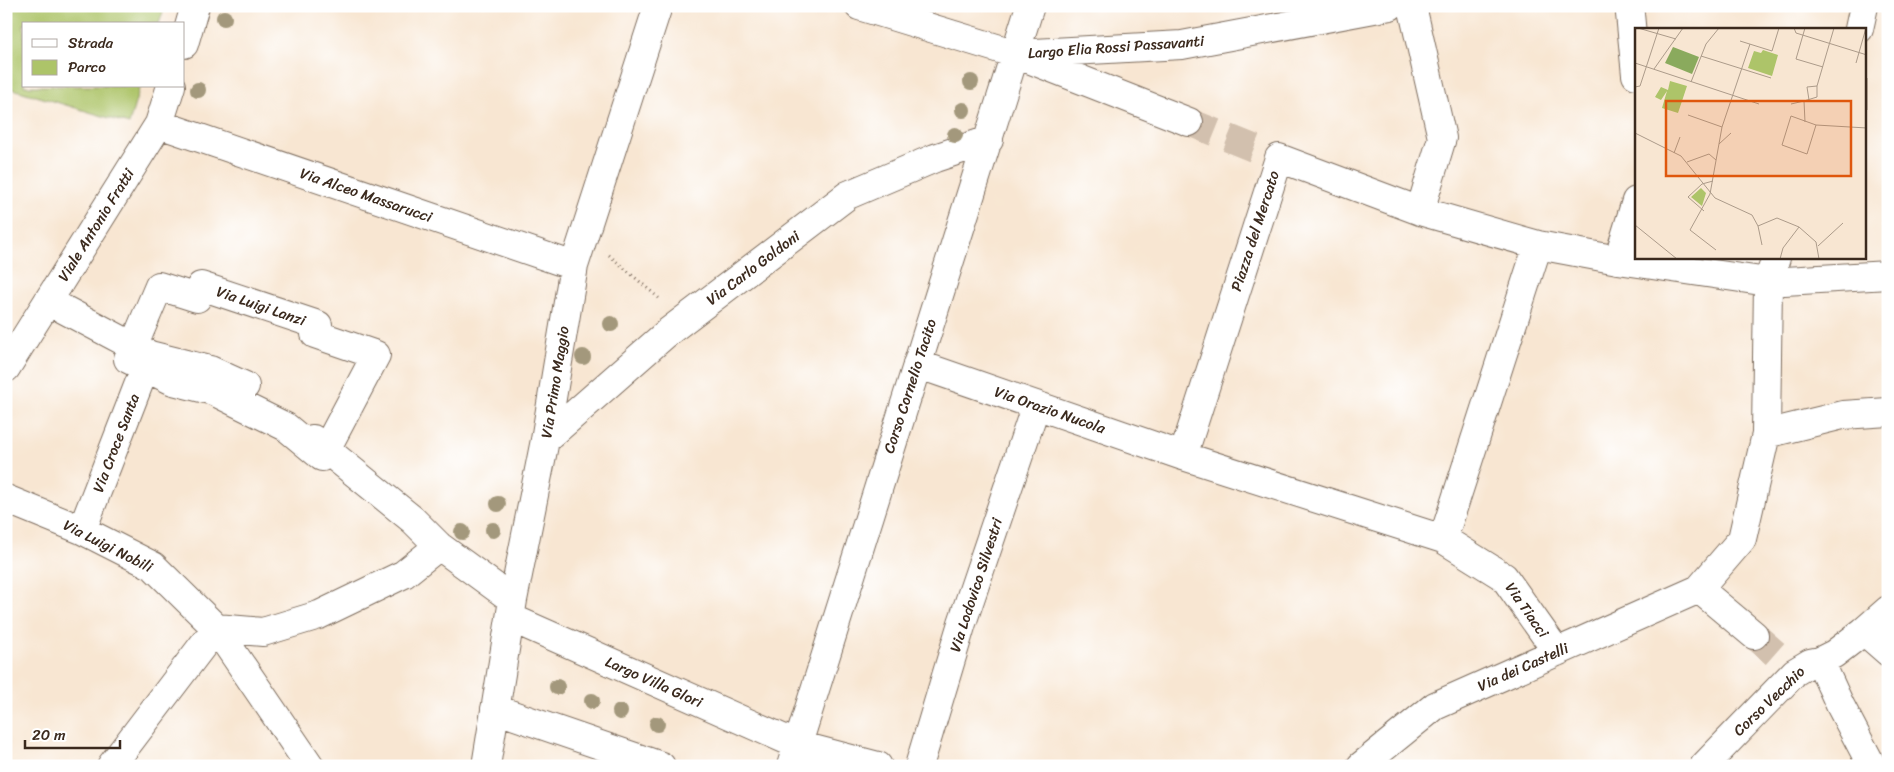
<svg xmlns="http://www.w3.org/2000/svg" width="1894" height="772" viewBox="0 0 1894 772" font-family="Sriracha,sans-serif">
  <style>
    .green { fill: #adc469; stroke: #747744 }
    .lines { fill: none; stroke-linecap: round; stroke-linejoin: round }
    .street-tunnel { stroke: #d2c0ae; stroke-width: 28; stroke-dasharray: 28 14; stroke-linecap: butt }
    .street-casing { stroke: #7d6c5d; stroke-width: 30 }
    .path { stroke: #7d6c5d; stroke-width: 3; stroke-dasharray: 1 4; stroke-linecap: butt }
    .street { stroke: #fff; stroke-width: 28 }
    .tree { fill: #a3987b }
    .labels { text-anchor: middle; dominant-baseline: central; stroke-width: 4; stroke-linejoin: round; paint-order: stroke }
    .street-label { font-size: 15px; fill: #3b2a1e; stroke: #fff }
    .inset-road { fill: none; stroke: #ac9b8a; stroke-width: 1 }
    .view { fill: #df570d; fill-opacity: 0.15; stroke: #df570d; stroke-width: 2.5 }
    .inset-edge { fill: none; stroke: #3b2a1e; stroke-width: 2.5 }
  </style>
  <rect width="100%" height="100%" fill="#fff"/>
  <filter id="ink" filterUnits="userSpaceOnUse"><feTurbulence type="fractalNoise" baseFrequency=".02" numOctaves="2"/><feDisplacementMap in="SourceGraphic" scale="10" xChannelSelector="R" yChannelSelector="G"/><feConvolveMatrix kernelMatrix="1 2 1 2 8 2 1 2 1" color-interpolation-filters="sRGB"/></filter>
  <filter id="wash" filterUnits="userSpaceOnUse"><feTurbulence type="fractalNoise" baseFrequency=".0096" numOctaves="4" result="noise"/><feDisplacementMap in="SourceGraphic" scale="20" xChannelSelector="R" yChannelSelector="G"/><feGaussianBlur stdDeviation="1.12" result="paint"/><feColorMatrix in="noise" values="0 0 0 0 0 0 0 0 0 0 0 0 0 0 0 0 0 1.4 0 .05"/><feComposite in="paint" operator="in"/></filter>
  <g filter="url(#wash)">
    <rect width="100%" height="100%" fill="#f8e6d2"/>
    <path class="green" d="M6 6H165L159 24H24V86H140L129 124 6 87Z"/>
  </g>
  <g filter="url(#ink)">
    <g class="lines">
      <path class="street-tunnel" d="M1189 122 1256 149
        M1754 635 1778 656"/>
      <defs>
        <path id="street" d="M859 6 1016 54 1189 122
          M1412 6 1442 138 1420 211
          M1630 14 1636 75
          M1859 29 1864 6
          M184 44 195 6
          M1016 54 1182 45 1390 6
          M159 124 574 266
          M1538 245 1618 260 1768 282 1888 275
          M1618 260 1636 201
          M159 286 197 298 201 286 318 325 315 334 376 355 322 457 286 427 213 391 173 381 128 359Z
          M48 301 150 355 210 370 245 386
          M917 364 1183 456
          M6 368 159 124 171 86
          M1766 434 1843 415 1888 412
          M313 439 413 520 439 546 513 600
          M545 440 668 332 848 195 935 158 989 140
          M6 499 82 530 153 566 216 628 310 766
          M82 530 150 355
          M1443 539 1538 245 1420 211 1279 158 1183 456 1443 539 1504 577 1557 652
          M511 618 798 745 878 766
          M216 628 263 632 319 615 404 574 439 546
          M1864 631 1888 652
          M1754 635 1699 589 1742 539 1766 434 1768 282 1776 258
          M1820 661 1840 705 1872 766
          M495 709 661 766
          M111 766 216 628
          M486 766 513 600 545 440 574 266 658 6
          M791 766 1030 6
          M919 766 962 623 1036 405
          M1361 766 1435 706 1699 589
          M1704 766 1795 672 1810 663 1820 661 1834 654 1864 631 1888 610"/>
      </defs>
      <use href="#street" class="street-casing"/>
      <path class="path" d="M609 255 661 300"/>
      <use href="#street" class="street"/>
    </g>
    <g class="tree">
      <circle cx="224" cy="18" r="8"/>
      <circle cx="971" cy="82" r="8"/>
      <circle cx="198" cy="90" r="8"/>
      <circle cx="963" cy="110" r="8"/>
      <circle cx="955" cy="135" r="8"/>
      <circle cx="611" cy="324" r="8"/>
      <circle cx="583" cy="357" r="8"/>
      <circle cx="498" cy="504" r="8"/>
      <circle cx="493" cy="530" r="8"/>
      <circle cx="462" cy="532" r="8"/>
      <circle cx="557" cy="687" r="8"/>
      <circle cx="592" cy="701" r="8"/>
      <circle cx="620" cy="712" r="8"/>
      <circle cx="657" cy="724" r="8"/>
    </g>
  </g>
  <g class="labels">
    <g class="street-label">
      <text transform="translate(1116 47) rotate(-4)">Largo Elia Rossi Passavanti</text>
      <text transform="translate(366 195) rotate(19)">Via Alceo Massarucci</text>
      <text transform="translate(96 225) rotate(-58)">Viale Antonio Fratti</text>
      <text transform="translate(1255 231) rotate(-72)">Piazza del Mercato</text>
      <text transform="translate(753 268) rotate(-37)">Via Carlo Goldoni</text>
      <text transform="translate(261 306) rotate(19)">Via Luigi Lanzi</text>
      <text transform="translate(555 382) rotate(-81)">Via Primo Maggio</text>
      <text transform="translate(910 386) rotate(-72)">Corso Cornelio Tacito</text>
      <text transform="translate(1050 410) rotate(19)">Via Orazio Nucola</text>
      <text transform="translate(116 443) rotate(-69)">Via Croce Santa</text>
      <text transform="translate(108 546) rotate(27)">Via Luigi Nobili</text>
      <text transform="translate(976 585) rotate(-72)">Via Lodovico Silvestri</text>
      <text transform="translate(1527 610) rotate(55)">Via Tiacci</text>
      <text transform="translate(1523 667) rotate(-24)">Via dei Castelli</text>
      <text transform="translate(654 682) rotate(24)">Largo Villa Glori</text>
      <text transform="translate(1769 701) rotate(-44)">Corso Vecchio</text>
    </g>
  </g>
  <g transform="translate(1635 28)">
    <rect width="231" height="231" fill="#f8e6d2"/>
    <path d="M128 22 143 27 137 48 113 40 119 23 126 25ZM35 53 52 58 43 85 27 80 32 63 26 72 20 69 26 59 33 62ZM66 160 71 165 67 178 56 169Z" fill="#adc469"/>
    <path d="M38 19 64 29 57 46 30 35Z" fill="#8aaa5d"/>
    <path class="inset-road" d="M3 0 41 11M159 0 161 5 232 27M170 0 161 31 188 39M105 13 137 23 144 0M66 28 136 50M0 35 124 76M221 35 231 0M19 41 48 0M232 50V82M56 54 71 16 84 0M182 58 199 0M0 59 5 58 24 0M169 73 170 94M156 76 169 73 182 69V58L172 59 174 72M53 87 87 99M156 88 181 97 172 126 147 117ZM181 97 232 100M0 105 46 128 80 170 117 187 123 198 127 217M84 116 96 105M39 125 45 109M52 134 74 126 81 132M69 183 53 169 67 156 78 153M0 197 42 231M123 198 142 190 164 199 181 214 184 231M183 218 208 195M81 222 55 202 75 166 87 99 115 16M145 231 148 220 164 199"/>
    <path class="view" d="M31 73H216V148H31Z"/>
    <rect width="231" height="231" class="inset-edge"/>
  </g>
  <rect width="1894" height="772" fill="none" stroke="#fff" stroke-width="25"/>
  <rect x="22" y="22" width="162" height="65" fill="#ffffff" stroke="#b1aaa5"/>
  <rect x="32" y="39" width="25" height="8" fill="#ffffff" stroke="#b1aaa5"/>
  <text x="68" y="48" font-size="15" fill="#3b2a1e">Strada</text>
  <rect x="32" y="60" width="25" height="15" fill="#adc469" stroke="#b1aaa5"/>
  <text x="68" y="72" font-size="15" fill="#3b2a1e">Parco</text>
  <path d="M25 740v8h95v-8" fill="none" stroke="#3b2a1e" stroke-width="2.5"/>
  <text x="32" y="740" font-size="15" fill="#3b2a1e" stroke="#ffffff" stroke-width="4" paint-order="stroke">20 m</text>
</svg>
